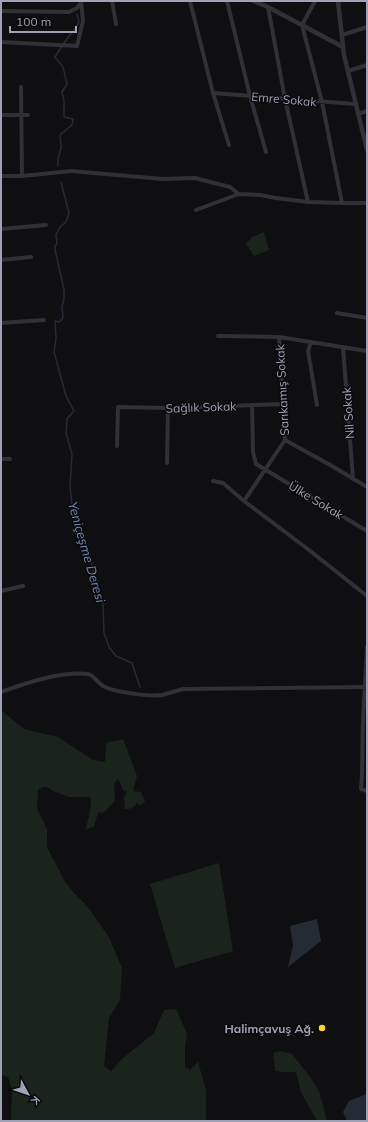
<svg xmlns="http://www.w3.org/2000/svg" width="368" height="1122" viewBox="0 0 368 1122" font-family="Mulish,sans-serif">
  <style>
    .green { fill: #1b231d }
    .water { fill: #252b35 }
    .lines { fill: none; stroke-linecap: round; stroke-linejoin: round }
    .stream { stroke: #252b35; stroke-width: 1.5 }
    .minor { stroke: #303036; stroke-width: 4 }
    .tertiary { stroke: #303036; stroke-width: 4.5 }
    .poi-dot { fill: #ffd819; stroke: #0a0a0c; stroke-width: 1.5 }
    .labels { text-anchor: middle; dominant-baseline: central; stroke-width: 3; stroke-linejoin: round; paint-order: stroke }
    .street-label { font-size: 12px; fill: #9fa2b3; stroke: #0a0a0c }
    .poi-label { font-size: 12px; font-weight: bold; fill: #9fa2b3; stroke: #0a0a0c; text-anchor: end }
    .water-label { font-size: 13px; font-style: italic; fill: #7289b2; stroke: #0a0a0c }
  </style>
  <rect width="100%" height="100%" fill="#0f0f11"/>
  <path class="green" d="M264 232 269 250 254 256 246 244 252 237Z
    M1 710 24 729 58 737 93 760 105 762 106 743 123 739 137 776 133 791 141 792 145 801 140 806 137 802C135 808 131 809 125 809L124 798 127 791H124L118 779 114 784 115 795 114 802 103 813 98 812 94 827 86 829 91 805 90 797H69L53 791 45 786 38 790 37 808 47 829V847L64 880 73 892 87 906 109 937 122 968 120 1000 109 1018 104 1066 111 1071 122 1059 154 1033 164 1010 176 1009 187 1034 185 1046V1067L190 1070 198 1062 206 1090V1121H11L12 1090 8 1077 1 1075Z
    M219 863 233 951 175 968 150 884Z
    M282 1051 292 1054 308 1074 319 1091 327 1121H317L301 1092 296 1072H282L275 1071 273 1053Z"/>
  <path class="water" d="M317 919 321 941 288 967 293 945 290 926Z
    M367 1094V1121H347L343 1112 349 1101Z"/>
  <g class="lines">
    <path class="stream" d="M58 166V159L61 148 60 135 72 125 73 119 64 117V101L62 92 67 84 63 67 55 57 64 43 77 26 79 22 77 14
      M61 182 69 213 66 222 60 227 56 235 57 244 55 246V250L64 289V298L62 307 63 318 59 322 55 321 56 339 54 352 66 396 74 411 67 419 66 433 72 454 70 487 73 512 87 549 103 604 104 633 109 647 116 656 132 663 140 687"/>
    <path class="minor" d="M112 1 116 24
      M190 1 213 93 229 145
      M227 1 250 96 266 152
      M315 1 302 25 322 102 342 203
      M268 7 285 99 308 202
      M1 11 69 12 77 8 81 3
      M342 35 367 27
      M1 42 77 46 83 21 81 1
      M348 71 367 65
      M21 87 22 176
      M213 93 355 104
      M358 114 367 111
      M1 115H28
      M1 176H22L71 171 163 179 195 178 230 187 239 194
      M196 210 239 194 260 195 276 198 308 202 342 203H367
      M1 229 46 225
      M1 260 31 257
      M337 313 367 318
      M1 323 44 320
      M218 336 279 337 367 351
      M311 342 308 351 317 405
      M343 347 353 479
      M252 405 253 452 256 464 367 531
      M285 440 332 466 367 487
      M117 446 118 407 168 408 283 404
      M1 459H10
      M167 463 168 408
      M213 481 223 483 244 501 309 550 367 596
      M244 501 285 440 279 337
      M1 591 23 586
      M367 647C366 672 364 697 363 721 362 744 363 766 361 789L367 791
      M1 692C26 683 61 671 88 674 94 675 98 684 105 687 116 692 150 697 162 695 169 693 176 691 183 689L367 687"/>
    <path class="tertiary" d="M253 1 268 7 343 47
      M338 1 344 55 367 150"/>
  </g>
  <circle class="poi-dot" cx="322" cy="1028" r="4"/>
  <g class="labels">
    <g class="street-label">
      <text transform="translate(284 99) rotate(5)">Emre Sokak</text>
      <text transform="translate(282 390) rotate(-93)">Sarıkamış Sokak</text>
      <text transform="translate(201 407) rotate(-2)">Sağlık Sokak</text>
      <text transform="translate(348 413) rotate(-94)">Nil Sokak</text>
      <text transform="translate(316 500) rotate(31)">Ülke Sokak</text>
    </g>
    <g class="poi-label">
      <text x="314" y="1028">Halimçavuş Ağ.</text>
    </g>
    <g class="water-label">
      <text transform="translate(87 552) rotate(74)">Yeniçeşme Deresi</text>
    </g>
  </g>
  <rect width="368" height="1122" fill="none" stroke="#9fa2b3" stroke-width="4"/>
  <g transform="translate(28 1094) rotate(130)" stroke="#0a0a0c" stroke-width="3" paint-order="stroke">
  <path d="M0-3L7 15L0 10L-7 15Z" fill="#9fa2b3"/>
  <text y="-6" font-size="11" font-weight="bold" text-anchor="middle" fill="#9fa2b3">K</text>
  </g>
  <path d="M10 26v6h66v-6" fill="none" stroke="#9fa2b3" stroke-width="2"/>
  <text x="16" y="26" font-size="12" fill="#9fa2b3" stroke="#0a0a0c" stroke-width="3" paint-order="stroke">100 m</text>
</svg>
